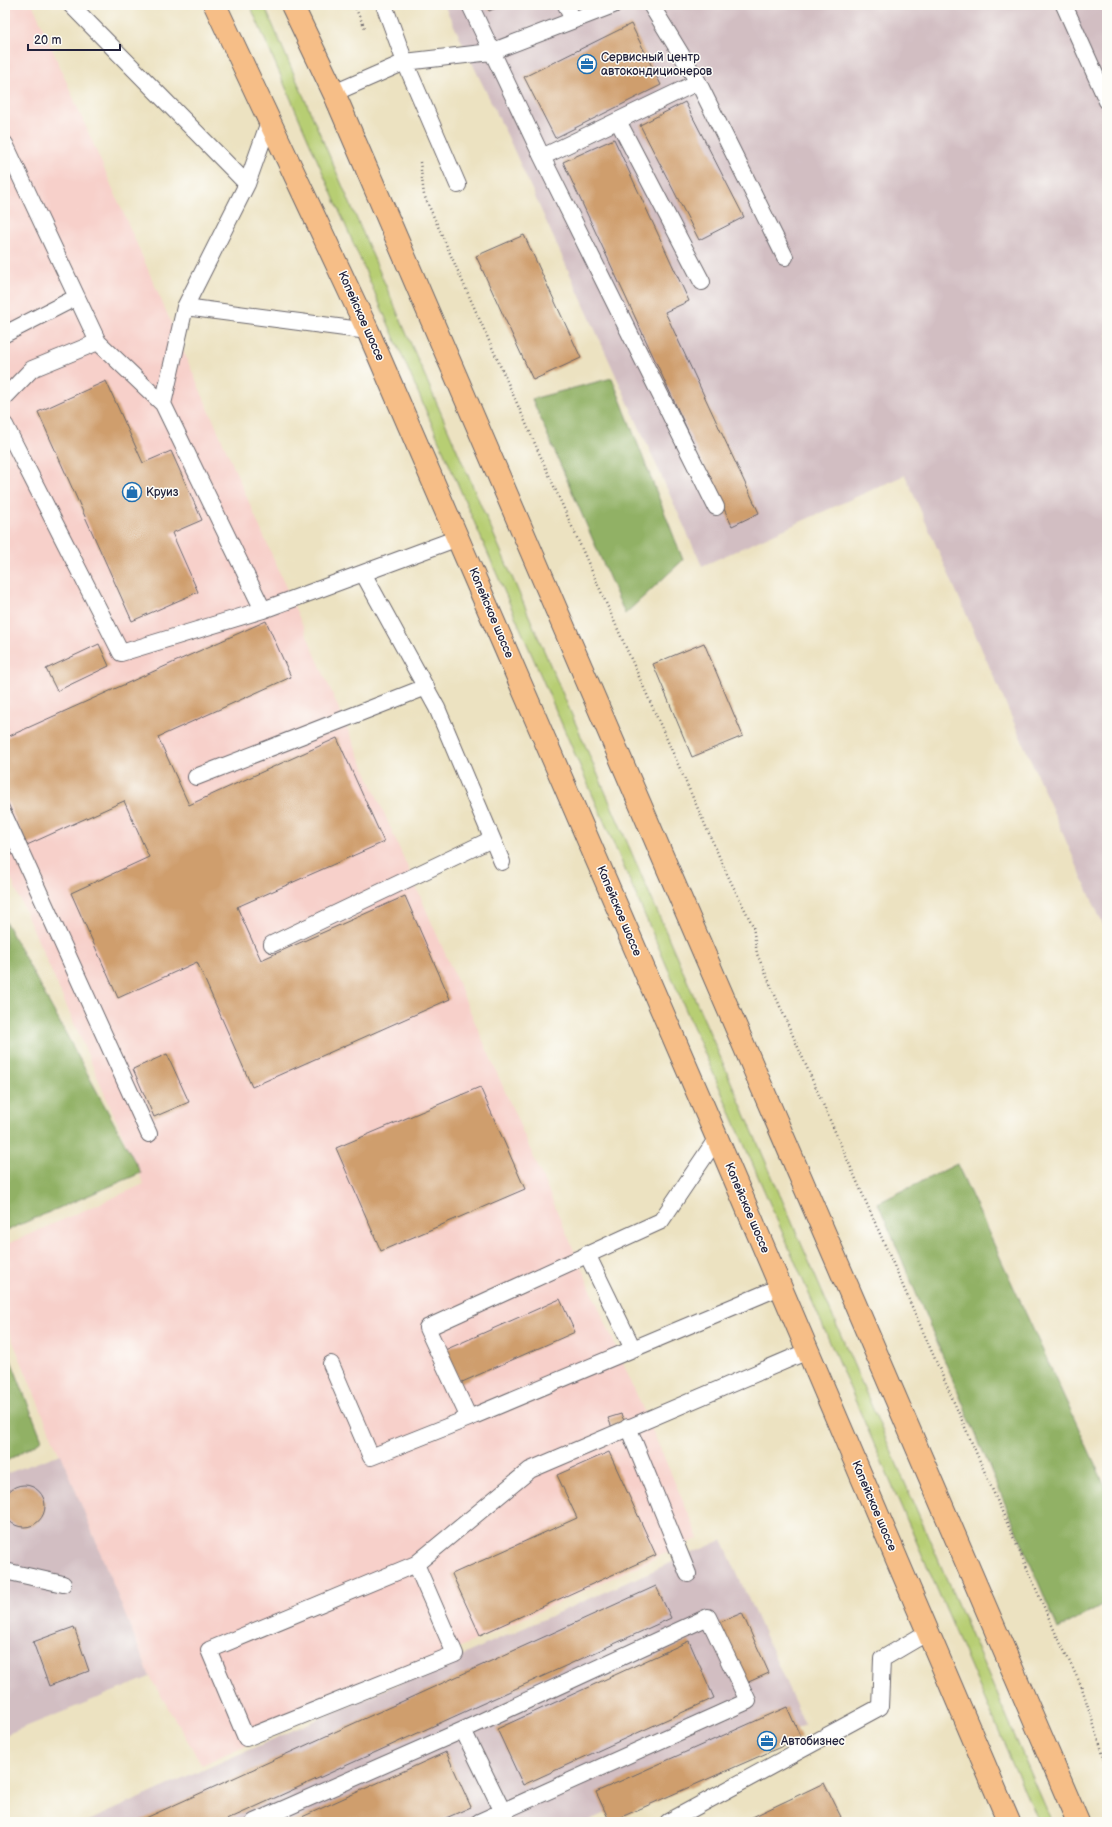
<svg xmlns="http://www.w3.org/2000/svg" width="1112" height="1827" viewBox="0 0 1112 1827" font-family="'Balsamiq Sans',sans-serif">
  <style>
    .built { fill: #f7d0ca }
    .industrial { fill: #d2bec2 }
    .green { fill: #b7ce73; stroke: #6c7857 }
    .forest { fill: #91b165; stroke: #5a6a50 }
    .building { fill: #cf9e6d }
    .lines { fill: none; stroke-linecap: round; stroke-linejoin: round }
    .lane-casing { stroke: #69656a; stroke-width: 18 }
    .primary-casing { stroke: #69656a; stroke-width: 24 }
    .path { stroke: #69656a; stroke-width: 2.5; stroke-dasharray: 1 3; stroke-linecap: butt }
    .lane { stroke: #fff; stroke-width: 16 }
    .primary { stroke: #f6be87; stroke-width: 22 }
    .labels { text-anchor: middle; dominant-baseline: central; stroke-width: 3; stroke-linejoin: round; paint-order: stroke }
    .poi-label { font-size: 12px; fill: #22223b; stroke: #fdfcf7; text-anchor: start }
    .street-label { font-size: 12px; fill: #22223b; stroke: #fdfcf7 }
  </style>
  <rect width="100%" height="100%" fill="#fdfcf7"/>
  <filter id="ink" filterUnits="userSpaceOnUse"><feTurbulence type="fractalNoise" baseFrequency=".025" numOctaves="2"/><feDisplacementMap in="SourceGraphic" scale="8" xChannelSelector="R" yChannelSelector="G"/><feConvolveMatrix kernelMatrix="1 2 1 2 8 2 1 2 1" color-interpolation-filters="sRGB"/></filter>
  <filter id="wash" filterUnits="userSpaceOnUse"><feTurbulence type="fractalNoise" baseFrequency=".012" numOctaves="4" result="noise"/><feDisplacementMap in="SourceGraphic" scale="16" xChannelSelector="R" yChannelSelector="G"/><feGaussianBlur stdDeviation="0.9" result="paint"/><feColorMatrix in="noise" values="0 0 0 0 0 0 0 0 0 0 0 0 0 0 0 0 0 1.4 0 .05"/><feComposite in="paint" operator="in"/></filter>
  <g filter="url(#wash)">
    <rect width="100%" height="100%" fill="#ece2c1"/>
    <path class="built" d="M5 5H33L699 1538 202 1765 150 1677 5 1322V1245L144 1184 5 865Z"/>
    <path class="industrial" d="M444 5H1107V934L905 475 702 566 508 137Z
      M61 1454 150 1677 5 1735V1474Z
      M722 1540 805 1725 585 1822H86Z"/>
    <path class="green" d="M250 5H264L1052 1822H1038Z"/>
    <path class="forest" d="M612 378 683 560 625 614 532 399Z
      M5 921 141 1173 5 1231Z
      M957 1164 1107 1490V1602L1058 1629 878 1203Z
      M5 1345 42 1440 5 1462Z"/>
    <g id="blocks">
      <path class="building" d="M487 5H503L489 11Z
        M631 24 661 85 555 138 524 77Z
        M685 102 744 217 699 240 640 125Z
        M614 139 689 301 665 312 759 513 732 526 563 162Z
        M524 235 581 358 533 380 476 256Z
        M106 381 143 463 171 451 202 520 172 533 198 592 132 621 38 412Z
        M266 621 291 677 158 737 189 805 337 738 384 842 237 907 261 960 405 896 450 999 252 1087 197 962 118 998 71 893 149 857 124 801 27 845 5 797V738Z
        M704 643 743 736 692 757 653 664Z
        M99 644 109 666 57 691 46 669Z
        M167 1054 189 1102 154 1117 133 1069Z
        M480 1087 525 1189 381 1251 336 1148Z
        M560 1299 575 1332 460 1383 445 1350Z
        M621 1414 626 1425 613 1430 608 1418Z
        M609 1452 656 1555 480 1635 452 1574 577 1518 557 1475Z
        M3 1506a21 21 0 1 1 42 0a21 21 0 1 1-42 0Z
        M656 1586 671 1618 222 1822H137Z
        M742 1613 769 1673 744 1684 718 1623Z
        M74 1627 89 1671 49 1686 33 1642Z
        M689 1641 714 1698 523 1785 497 1729Z
        M787 1707 801 1738 610 1822 596 1792Z
        M446 1752 471 1807 437 1822H291Z
        M824 1783 841 1817 832 1822H742Z"/>
    </g>
  </g>
  <g filter="url(#ink)">
    <use href="#blocks" fill-opacity="0" stroke="#69656a" stroke-width="1"/>
    <g class="lines">
      <defs>
        <path id="lane" d="M71 5 247 184
          M384 5 405 62 458 185
          M470 5 542 157 716 507
          M566 5 573 20
          M651 5 698 82 785 257
          M1064 5 1107 101
          M334 93 405 62 491 52 613 5
          M270 119 247 184 185 307 163 404 263 610 458 538
          M618 121 702 282
          M5 144 98 342 163 404
          M542 157 698 82
          M185 307 368 331
          M5 334 77 297
          M5 397 32 369 98 342
          M5 425 121 653 263 610
          M363 573 437 708 502 862
          M196 777 426 687
          M5 817 149 1134
          M272 944 492 839
          M717 1138 661 1221 427 1328 469 1418 780 1287
          M587 1254 633 1349
          M331 1364 371 1457 469 1418
          M628 1427 688 1574
          M416 1564 455 1654 246 1738 209 1650 416 1564 530 1470 808 1351
          M5 1571 63 1584
          M463 1730 503 1812
          M254 1822 463 1730 708 1617 748 1701 479 1822
          M668 1822 880 1707 882 1659 928 1632"/>
        <path id="primary" d="M215 5 368 331 717 1138 1009 1822
          M292 5 334 93 1078 1822"/>
      </defs>
      <use href="#lane" class="lane-casing"/>
      <use href="#primary" class="primary-casing"/>
      <path class="path" d="M354 5 365 28
        M420 162 424 195 727 874 753 926 757 954 1055 1632 1081 1685 1107 1766"/>
      <use href="#lane" class="lane"/>
      <use href="#primary" class="primary"/>
    </g>
  </g>
  <defs>
    <symbol id="office-ring" viewBox="-11 -11 22 22"><circle r="9.5" fill="#fdfcf7" stroke="#1f6fb2" stroke-width="1.5"/><path d="M-6-3h4V-5.5h4V-3h4V5H-6ZM-1-4.5V-3h2v-1.5ZM-6 0V1H6V0Z" fill="#1f6fb2"/></symbol>
    <symbol id="shop-ring" viewBox="-11 -11 22 22"><circle r="9.5" fill="#fdfcf7" stroke="#1f6fb2" stroke-width="1.5"/><path d="M-5-2.5h2.3a2.7 3.5 0 0 1 5.4 0H5L5.5 6h-11ZM-1.5-2.5h3a1.5 2.3 0 0 0-3 0Z" fill="#1f6fb2"/></symbol>
  </defs>
  <g fill-rule="evenodd">
    <use href="#office-ring" x="576" y="53" width="22" height="22"/>
    <use href="#shop-ring" x="121" y="481" width="22" height="22"/>
    <use href="#office-ring" x="756" y="1730" width="22" height="22"/>
  </g>
  <g class="labels">
    <g class="poi-label">
      <text x="601" y="57">Сервисный центр<tspan x="601" dy="14">автокондиционеров</tspan></text>
      <text x="146" y="492">Круиз</text>
      <text x="781" y="1741">Автобизнес</text>
    </g>
    <g class="street-label">
      <text transform="translate(361 316) rotate(66)">Копейское шоссе</text>
      <text transform="translate(491 613) rotate(67)">Копейское шоссе</text>
      <text transform="translate(619 911) rotate(67)">Копейское шоссе</text>
      <text transform="translate(747 1208) rotate(67)">Копейское шоссе</text>
      <text transform="translate(874 1506) rotate(67)">Копейское шоссе</text>
    </g>
  </g>
  <rect width="1112" height="1827" fill="none" stroke="#fdfcf7" stroke-width="20"/>
  <path d="M28 44v6h92v-6" fill="none" stroke="#22223b" stroke-width="2"/>
  <text x="34" y="44" font-size="12" fill="#22223b" stroke="#fdfcf7" stroke-width="3" paint-order="stroke">20 m</text>
</svg>
